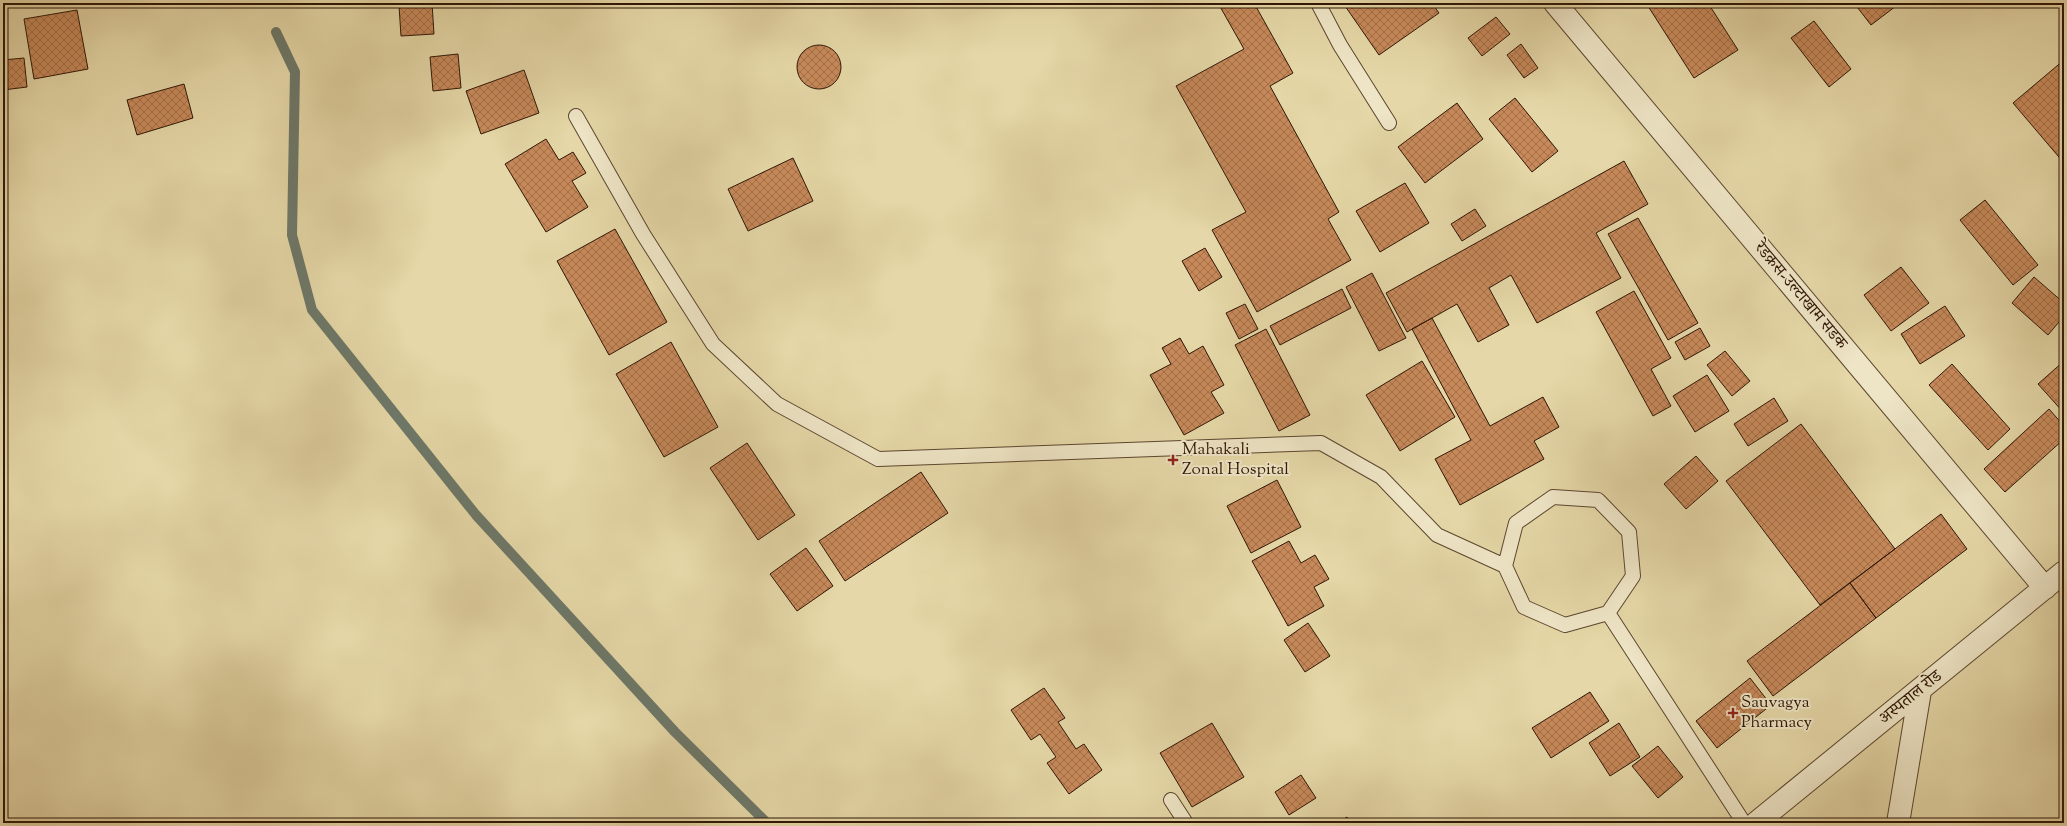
<svg xmlns="http://www.w3.org/2000/svg" width="2067" height="826" viewBox="0 0 2067 826" font-family="'Sorts Mill Goudy','Noto Serif Devanagari',serif">
  <style>
    .lines { fill: none; stroke-linecap: round; stroke-linejoin: round }
    .stream { stroke: #6d7869; stroke-width: 10 }
    .building { fill: url(#building-cross-hatch); stroke: #2f1606 }
    .lane-casing { stroke: #5c462e; stroke-width: 16 }
    .street-casing { stroke: #5c462e; stroke-width: 24 }
    .lane { stroke: #eee5c6; stroke-width: 14 }
    .street { stroke: #eee5c6; stroke-width: 22 }
    .poi-dot { fill: #8f2418; stroke: #eee5c6; stroke-width: 1.5 }
    .labels { text-anchor: middle; dominant-baseline: central; stroke-width: 4; stroke-linejoin: round; paint-order: stroke }
    .street-label { font-size: 17px; fill: #2f1606; stroke: #eee5c6 }
    .poi-label { font-size: 17px; fill: #2f1606; stroke: #eee5c6; text-anchor: start }
  </style>
  <defs>
    <pattern id="building-cross-hatch" width="8" height="8" patternUnits="userSpaceOnUse"><rect width="8" height="8" fill="#c7895a"/><path d="M0 0l8 8M0 8l8-8" fill="none" stroke="#a26f48"/></pattern>
  </defs>
  <rect width="100%" height="100%" fill="#e5d7a7"/>
  <filter id="stains"><feTurbulence type="fractalNoise" baseFrequency=".005" numOctaves="4"/><feColorMatrix values="0 0 0 0 .2 0 0 0 0 .09 0 0 0 0 .02 0 0 0 .5 -.17"/></filter>
  <radialGradient id="worn" r=".72"><stop offset=".6" stop-color="#630" stop-opacity="0"/><stop offset="1" stop-color="#630" stop-opacity=".3"/></radialGradient>
  <g class="lines">
    <path class="stream" d="M276 32 295 72 292 235 312 310 476 515 675 732 767 823"/>
  </g>
  <path class="building" d="M432 3 434 34 401 36 399 6Z
    M1218 3H1254L1293 73 1270 86 1339 212 1328 219 1351 260 1257 312 1212 230 1246 212 1176 86 1244 49Z
    M1343 3H1432L1439 13 1379 55Z
    M1646 3H1708L1738 50 1694 78Z
    M1854 3H1900L1871 25Z
    M77 10 88 69 34 79 24 19Z
    M1496 17 1510 34 1482 56 1468 38Z
    M1814 21 1851 69 1829 87 1791 38Z
    M1521 44 1538 68 1524 78 1507 55Z
    M797 67a22 22 0 1 1 44 0a22 22 0 1 1-44 0Z
    M458 54 461 88 433 91 430 57Z
    M24 58 27 87 3 90V60Z
    M2064 60V163L2013 103Z
    M524 70 539 113 481 134 466 91Z
    M184 84 193 118 137 135 127 100Z
    M1515 98 1558 151 1532 172 1489 119Z
    M1457 103 1483 139 1425 183 1398 147Z
    M546 139 559 160 573 152 586 173 572 181 588 207 546 232 505 164Z
    M793 158 813 201 748 231 728 189Z
    M1624 161 1648 204 1596 233 1621 278 1537 323 1511 275 1489 288 1509 325 1478 342 1457 304 1407 332 1386 293Z
    M1405 183 1429 223 1380 252 1356 211Z
    M1985 200 2038 265 2013 285 1960 220Z
    M1475 209 1486 226 1462 241 1451 224Z
    M1638 218 1698 323 1668 340 1608 234Z
    M615 229 667 322 609 355 557 261Z
    M1205 248 1222 277 1199 291 1182 261Z
    M1901 267 1929 303 1891 331 1864 295Z
    M1372 273 1406 338 1379 351 1346 287Z
    M2034 277 2064 303V316L2048 335 2012 303Z
    M1342 289 1351 308 1280 345 1270 326Z
    M1634 291 1671 358 1651 369 1671 406 1653 416 1596 312Z
    M1245 304 1258 329 1239 339 1226 313Z
    M1945 306 1965 336 1920 364 1901 334Z
    M1432 318 1490 426 1543 397 1559 427 1534 441 1544 459 1460 505 1435 459 1471 440 1412 329Z
    M1700 328 1710 346 1685 360 1675 342Z
    M1266 329 1310 415 1279 431 1235 345Z
    M1180 338 1189 354 1203 346 1224 385 1211 392 1224 413 1184 435 1150 375 1171 364 1162 348Z
    M671 342 718 427 664 457 616 374Z
    M1725 351 1750 381 1732 396 1707 365Z
    M1422 361 1455 417 1400 451 1366 395Z
    M2064 361V413L2038 384Z
    M1952 364 2010 429 1988 450 1929 385Z
    M1707 375 1729 411 1695 432 1673 396Z
    M1774 398 1788 421 1748 446 1734 424Z
    M2049 409 2064 426V439L2005 492 1984 469Z
    M1801 424 1895 549 1820 605 1726 481Z
    M747 443 795 515 758 540 710 468Z
    M1696 456 1718 481 1686 509 1664 484Z
    M921 472 948 513 845 581 819 541Z
    M1277 480 1301 527 1251 553 1227 506Z
    M1941 514 1967 549 1876 618 1850 583Z
    M1289 541 1301 563 1315 555 1329 579 1314 587 1324 606 1288 626 1252 561Z
    M806 548 833 586 797 611 770 574Z
    M1850 583 1876 618 1773 696 1747 661Z
    M1308 623 1330 656 1305 672 1284 640Z
    M1750 678 1771 705 1717 748 1696 721Z
    M1044 688 1065 718 1058 722 1076 749 1084 744 1102 770 1069 794 1047 763 1056 757 1040 734 1031 740 1011 710Z
    M1590 692 1609 721 1551 758 1532 728Z
    M1212 723 1244 777 1192 807 1160 753Z
    M1619 723 1640 757 1610 776 1589 743Z
    M1658 746 1683 777 1658 798 1632 766Z
    M1301 775 1316 798 1289 815 1275 792Z
    M1347 817 1351 823H1337Z"/>
  <g class="lines">
    <defs>
      <path id="lane" d="M1318 3 1340 45 1389 123
        M576 116 643 234 713 344 777 404 878 459 1321 443 1381 477 1437 535 1505 566
        M1553 497 1598 500 1629 532 1633 576 1608 613 1565 625 1524 607 1505 566 1516 523Z
        M1608 613 1744 823
        M1171 800 1186 823"/>
      <path id="street" d="M1555 3 2045 588
        M1756 823 2064 572
        M1898 823 1920 691"/>
    </defs>
    <use href="#lane" class="lane-casing"/>
    <use href="#street" class="street-casing"/>
    <use href="#lane" class="lane"/>
    <use href="#street" class="street"/>
  </g>
  <g class="poi-dot">
    <path d="M1171 454h4v4h4v4h-4v4h-4v-4h-4v-4h4z"/>
    <path d="M1731 707h4v4h4v4h-4v4h-4v-4h-4v-4h4z"/>
  </g>
  <g class="labels">
    <g class="street-label">
      <text transform="translate(1800 296) rotate(50)">रेडक्रस-उल्टाखाम सडक</text>
      <text transform="translate(1911 698) rotate(-39)">अस्पताल रोड</text>
    </g>
    <g class="poi-label">
      <text x="1182" y="450">Mahakali<tspan x="1182" dy="20">Zonal Hospital</tspan></text>
      <text x="1741" y="703">Sauvagya<tspan x="1741" dy="20">Pharmacy</tspan></text>
    </g>
  </g>
  <rect width="2067" height="826" fill="none" stroke="#e5d7a7" stroke-width="16"/>
  <rect x="4" y="4" width="2059" height="818" fill="none" stroke="#2f1606" stroke-width="2"/>
  <rect x="8" y="8" width="2051" height="810" fill="none" stroke="#2f1606"/>
  <rect width="100%" height="100%" filter="url(#stains)"/>
  <rect width="100%" height="100%" fill="url(#worn)"/>
</svg>
